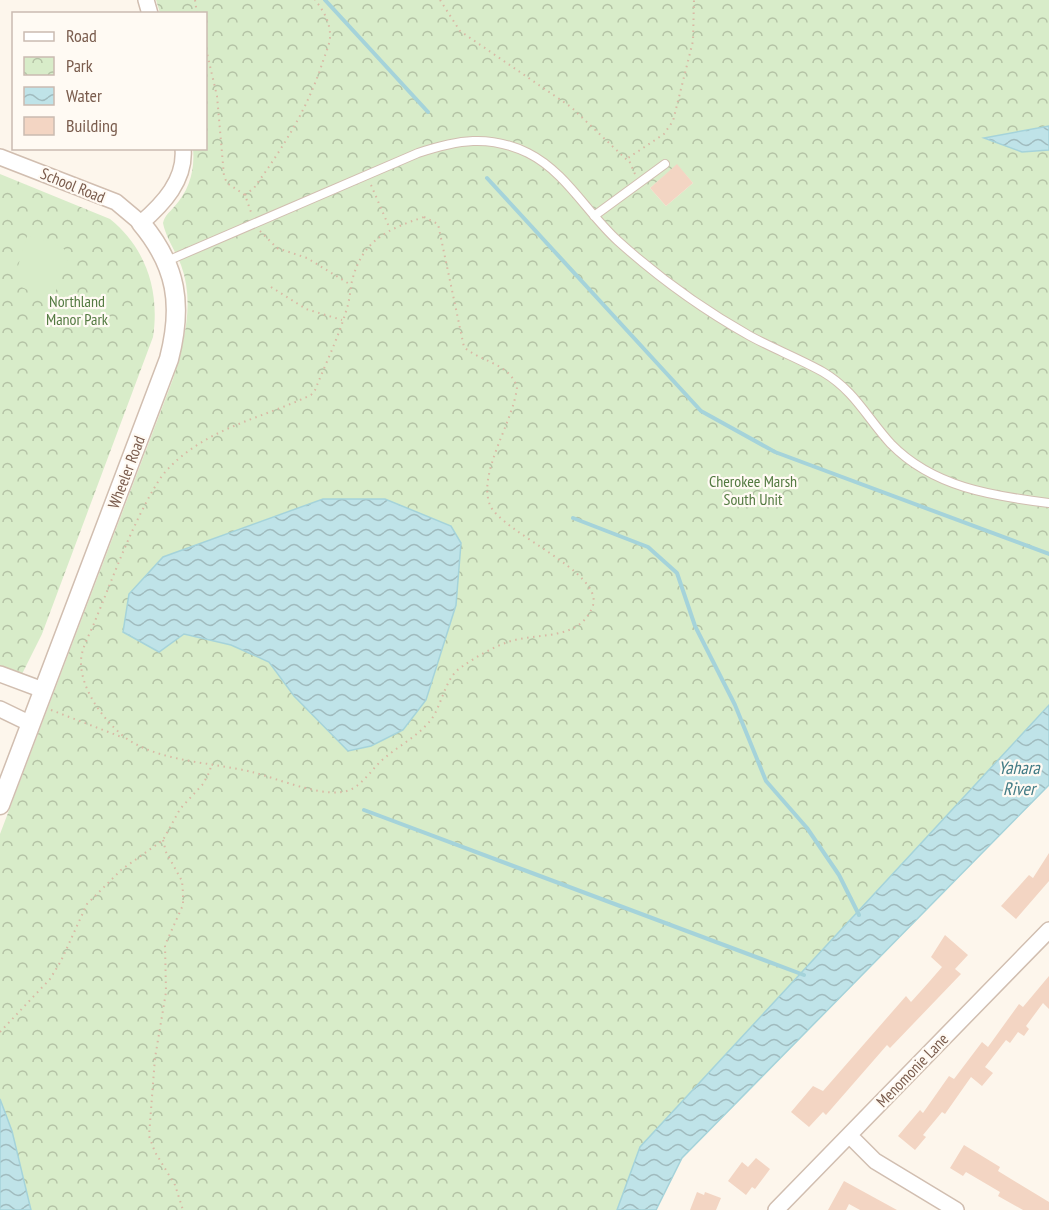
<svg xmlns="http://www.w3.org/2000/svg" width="1049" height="1210" viewBox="0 0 1049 1210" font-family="'PT Sans Narrow',sans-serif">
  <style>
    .park { fill: url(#park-crowns); fill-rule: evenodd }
    .pitch { fill: #d8ecc9 }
    .water { fill: url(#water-waves); stroke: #a5d3da; stroke-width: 1.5 }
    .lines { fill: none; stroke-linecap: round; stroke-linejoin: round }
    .stream { stroke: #a5d3da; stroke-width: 4 }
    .building { fill: #f3d5c3 }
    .service-casing { stroke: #d1beb0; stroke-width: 10 }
    .minor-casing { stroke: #d1beb0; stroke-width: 18 }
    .tertiary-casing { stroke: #d1beb0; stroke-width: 21 }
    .path { stroke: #d9b8a5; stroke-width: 2; stroke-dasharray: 1.5 4.5; stroke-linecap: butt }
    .service { stroke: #fff; stroke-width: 8 }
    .minor { stroke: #fff; stroke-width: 15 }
    .tertiary { stroke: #fff; stroke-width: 18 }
    .labels { text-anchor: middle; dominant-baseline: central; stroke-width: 4.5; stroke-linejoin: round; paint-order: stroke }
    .street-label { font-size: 16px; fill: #7a5c4d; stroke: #fffaf3 }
    .park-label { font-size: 16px; fill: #537a41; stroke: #fffaf3 }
    .water-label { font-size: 18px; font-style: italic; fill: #437c86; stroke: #fffaf3 }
  </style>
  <defs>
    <pattern id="park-crowns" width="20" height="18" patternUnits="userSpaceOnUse" patternTransform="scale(1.5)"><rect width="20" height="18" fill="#d8ecc9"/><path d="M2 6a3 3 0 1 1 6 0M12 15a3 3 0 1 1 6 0" fill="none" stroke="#b4c2a5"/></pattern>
    <pattern id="water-waves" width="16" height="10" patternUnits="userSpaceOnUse" patternTransform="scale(1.5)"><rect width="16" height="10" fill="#bfe3e8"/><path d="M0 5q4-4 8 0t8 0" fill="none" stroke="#a0bbbe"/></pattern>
  </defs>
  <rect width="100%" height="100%" fill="#fdf6ec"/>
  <path class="park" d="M156 0H1049V126L985 138 1022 152 1049 150V705L640 1147 617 1210H31L0 1099V834L173 379C184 342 195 303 181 265 175 250 166 238 163 223 165 215 169 213 174 207 189 191 195 171 193 149L206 148V14L160 13ZM677 165 693 183 666 206 650 188ZM323 499H385L456 605 426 700 348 751 294 696 269 662 231 645 183 634 163 557Z
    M0 174 110 219C146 248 160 291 153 337L42 634 21 676 0 668Z"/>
  <path class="pitch" d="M27 236C41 240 63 242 69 256L52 301 13 283Z"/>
  <path class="water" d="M1049 126V150L1022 152 984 138Z
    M323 499H385L451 526 461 543 456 605 426 700 403 730 371 746 348 751 294 696 269 662 231 645 184 634 159 652 123 632 129 594 163 557Z
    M1049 705V785L682 1158 656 1210H617L640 1147Z
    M0 1099 12 1131 31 1210H0Z"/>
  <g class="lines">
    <path class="stream" d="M325 0 428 112
      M487 178 701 411 775 452 1049 554
      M573 518 648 547 677 573 695 626 735 705 766 781 807 828 839 875 859 915
      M364 810 804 975"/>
  </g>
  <path class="building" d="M677 164 693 183 666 206 650 188Z
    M1049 853V881L1016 919 1001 906 1029 875 1033 878Z
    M945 935 968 955 955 969 961 974 890 1048 887 1045 826 1115 823 1112 809 1127 791 1112 813 1086 823 1091 906 996 911 1002 929 982 942 967 931 957Z
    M1049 976V1009L1043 1003 1026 1026 1029 1029 1024 1036 1018 1032 1010 1043 1006 1040 985 1067 993 1073 982 1086 971 1077 945 1114 942 1112 923 1135 926 1137 915 1150 898 1136 920 1110 923 1113 949 1076 954 1079 982 1042 988 1047 1019 1004 1023 1007Z
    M964 1145 1000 1167 998 1171 1049 1202V1210H1023L998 1196 1000 1192 966 1172 963 1176 950 1168Z
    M756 1158 770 1169 755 1189 752 1187 746 1195 728 1181 742 1162 748 1167Z
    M844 1181 897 1210H860L849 1204 846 1210H828Z
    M697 1192 704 1195 705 1192 721 1198 716 1210H690Z"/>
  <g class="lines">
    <defs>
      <path id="service" d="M594 216 665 164
        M167 261 418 153C457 140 489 134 528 153 566 172 587 213 618 241 659 278 702 309 750 336 774 349 800 359 823 372 855 391 867 418 891 444 933 487 992 496 1049 503"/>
      <path id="minor" d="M146 0 150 14
        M0 157 116 202 141 223C163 204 186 180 183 148
        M0 674 43 690
        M0 709 31 724
        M849 1135 875 1161 956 1210
        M776 1210 1049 930"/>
      <path id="tertiary" d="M0 805 169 359C183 305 177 266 141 223"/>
    </defs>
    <use href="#service" class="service-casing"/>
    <use href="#minor" class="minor-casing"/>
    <use href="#tertiary" class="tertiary-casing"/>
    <path class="path" d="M195 0 197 14
      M440 0 460 31 571 107 627 160
      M206 49 217 96 224 176 227 183 245 195 252 215
      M635 174 628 158 664 134 673 121 693 41 694 0
      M371 185 390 229
      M245 195 254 188C282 149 307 110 322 64 325 54 331 43 330 33 329 20 323 10 315 0
      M424 217 438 224 464 347C481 362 509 363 517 387 514 421 477 473 490 505 501 532 603 572 593 605 581 642 536 632 508 642 493 647 476 657 463 666 444 677 443 705 430 721 416 738 396 747 380 762 371 771 364 782 352 789 328 801 277 778 252 772 212 762 155 762 122 735 102 718 82 690 81 664 80 650 90 634 95 621 114 575 131 527 156 485 163 473 172 464 182 456 220 425 267 416 311 395L315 390C326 363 339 336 347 308 350 299 350 290 352 281 362 240 388 229 424 217Z
      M260 231 277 248 307 258 351 285
      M271 287 306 309 342 320
      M51 710 124 738
      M163 840 166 852 182 881 183 893V905L165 945 166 992 155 1058 149 1136 155 1152 175 1185 183 1210
      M0 1032 50 979 61 961 87 904 121 870 163 840 180 809 203 784 210 771 211 764"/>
    <use href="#service" class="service"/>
    <use href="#minor" class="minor"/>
    <use href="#tertiary" class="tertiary"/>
  </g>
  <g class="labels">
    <g class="street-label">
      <text transform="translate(73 185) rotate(22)">School Road</text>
      <text transform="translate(126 472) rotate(-69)">Wheeler Road</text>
      <text transform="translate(912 1070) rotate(-46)">Menomonie Lane</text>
    </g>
    <g class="park-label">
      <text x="77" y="301">Northland<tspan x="77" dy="18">Manor Park</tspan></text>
      <text x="753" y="481">Cherokee Marsh<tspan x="753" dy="18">South Unit</tspan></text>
    </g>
    <g class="water-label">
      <text x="1019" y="767">Yahara<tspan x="1019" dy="21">River</tspan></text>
    </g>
  </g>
  <rect x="12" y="12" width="195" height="138" fill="#fffaf3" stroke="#cabbb1" stroke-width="1.5"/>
  <rect x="24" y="32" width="30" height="9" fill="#ffffff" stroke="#cabbb1" stroke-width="1.5"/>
  <text x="66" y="42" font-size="18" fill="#7a5c4d">Road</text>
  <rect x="24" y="57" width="30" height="18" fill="url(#park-crowns)" stroke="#cabbb1" stroke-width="1.5"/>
  <text x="66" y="72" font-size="18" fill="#7a5c4d">Park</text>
  <rect x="24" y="87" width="30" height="18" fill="url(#water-waves)" stroke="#cabbb1" stroke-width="1.5"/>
  <text x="66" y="102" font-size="18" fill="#7a5c4d">Water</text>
  <rect x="24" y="117" width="30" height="18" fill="#f3d5c3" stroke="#cabbb1" stroke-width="1.5"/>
  <text x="66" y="132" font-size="18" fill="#7a5c4d">Building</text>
</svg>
